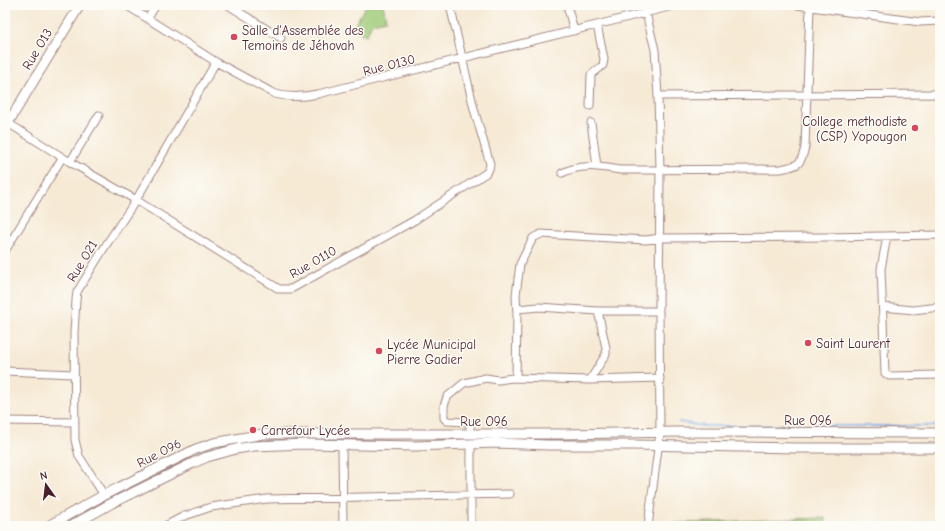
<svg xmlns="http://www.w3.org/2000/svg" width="945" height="531" viewBox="0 0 945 531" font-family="'Comic Neue',sans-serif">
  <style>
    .green { fill: #a2ce7b; stroke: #767653 }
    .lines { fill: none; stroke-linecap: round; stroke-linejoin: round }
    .stream { stroke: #78a8e2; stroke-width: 2 }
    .minor-casing { stroke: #a08480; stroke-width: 9 }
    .major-casing { stroke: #a08480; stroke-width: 11 }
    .minor { stroke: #fff; stroke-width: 7 }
    .major { stroke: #fff; stroke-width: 9 }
    .poi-dot { fill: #d1495b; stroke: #fdfcf7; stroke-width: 1.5 }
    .labels { text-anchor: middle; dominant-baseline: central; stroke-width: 3; stroke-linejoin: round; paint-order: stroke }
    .poi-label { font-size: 13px; fill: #4a1f2b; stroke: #fdfcf7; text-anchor: start }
    .street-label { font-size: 13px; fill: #4a1f2b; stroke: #fdfcf7 }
  </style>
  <rect width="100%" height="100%" fill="#fdfcf7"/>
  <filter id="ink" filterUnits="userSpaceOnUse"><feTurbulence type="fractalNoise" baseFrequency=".025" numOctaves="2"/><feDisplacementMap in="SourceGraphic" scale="8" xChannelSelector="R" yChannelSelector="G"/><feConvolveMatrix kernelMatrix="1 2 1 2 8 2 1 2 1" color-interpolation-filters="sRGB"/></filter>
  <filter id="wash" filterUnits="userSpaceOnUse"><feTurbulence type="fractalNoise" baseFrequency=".012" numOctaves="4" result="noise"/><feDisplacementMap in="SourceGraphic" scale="16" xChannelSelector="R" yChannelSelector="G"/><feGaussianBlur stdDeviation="0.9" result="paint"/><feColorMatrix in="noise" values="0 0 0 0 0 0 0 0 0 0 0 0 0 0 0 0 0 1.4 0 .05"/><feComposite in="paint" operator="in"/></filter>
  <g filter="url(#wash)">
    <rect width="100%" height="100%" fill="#f6ead5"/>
    <path class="green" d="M366 5H383L386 20 372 23 366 36 353 28Z
      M825 518 826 526H657L658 524Z"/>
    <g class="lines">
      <path class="stream" d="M679 422 703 426H940"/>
    </g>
  </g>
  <g filter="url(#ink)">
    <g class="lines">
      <defs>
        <path id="minor" d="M126 5 216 62 275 94C290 98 304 97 318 94L677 5
          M228 5 281 38
          M567 5 574 31
          M644 5 655 50 658 96 660 169 659 311 660 433 648 526
          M797 5 920 22 940 21
          M148 18 156 5
          M658 96 940 94
          M590 106 591 75 603 65 604 59 597 25
          M8 123 70 162 136 200 279 289H291L415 220 486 173 489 169 490 164 474 109 450 5
          M591 123 597 166
          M70 162 99 115
          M562 173C581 163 600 167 620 170L781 169C799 165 801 165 805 147L810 7
          M887 236 881 269 885 373 889 376 940 375
          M5 251 62 158
          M883 307 913 310 940 307
          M517 309 539 307 598 311H659
          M5 371 73 374
          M516 378 517 314 516 295 520 264 533 238 541 234 646 240 660 238 827 237 940 235
          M590 380 660 378
          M5 421 74 422
          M470 434V425L467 422 447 421 444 418V406L447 397 464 383 486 378 498 380 513 378 590 380 606 354V348L598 311
          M342 445 343 526
          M104 495 79 456 75 440 74 333 76 300 77 292 106 245 136 200 216 62
          M165 526 182 517 211 507 267 499 510 494
          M471 526V444"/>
        <path id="major" d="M5 128 80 5
          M48 526 104 495 196 449 214 443 263 434H562L678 432 940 433
          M71 526 112 503 193 463 207 457 236 449 254 446 305 444 415 446 495 443 548 445H633L796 448H940"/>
      </defs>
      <use href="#minor" class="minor-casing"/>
      <use href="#major" class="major-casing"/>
      <use href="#minor" class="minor"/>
      <use href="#major" class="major"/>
    </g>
  </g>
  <g class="poi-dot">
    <circle cx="234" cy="37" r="4"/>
    <circle cx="915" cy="128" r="4"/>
    <circle cx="808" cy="343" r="4"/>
    <circle cx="379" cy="351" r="4"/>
    <circle cx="253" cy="430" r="4"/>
  </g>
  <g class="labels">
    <g class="poi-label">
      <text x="242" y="30">Salle d'Assemblée des<tspan x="242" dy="15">Temoins de Jéhovah</tspan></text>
      <text x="907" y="121" text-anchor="end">College methodiste<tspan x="907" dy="15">(CSP) Yopougon</tspan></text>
      <text x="816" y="343">Saint Laurent</text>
      <text x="387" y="344">Lycée Municipal<tspan x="387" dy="15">Pierre Gadier</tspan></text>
      <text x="261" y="430">Carrefour Lycée</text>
    </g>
    <g class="street-label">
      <text transform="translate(37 49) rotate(-59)">Rue O13</text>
      <text transform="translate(389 65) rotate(-14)">Rue O130</text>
      <text transform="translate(82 261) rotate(-59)">Rue O21</text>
      <text transform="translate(313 262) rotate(-30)">Rue O110</text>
      <text x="808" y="420">Rue O96</text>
      <text x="484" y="421">Rue O96</text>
      <text transform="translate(159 453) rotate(-27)">Rue O96</text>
    </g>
  </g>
  <rect width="945" height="531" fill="none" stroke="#fdfcf7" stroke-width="20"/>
  <g transform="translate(46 485) rotate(346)" stroke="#fdfcf7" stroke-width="3" paint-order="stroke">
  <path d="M0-3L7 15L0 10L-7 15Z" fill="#4a1f2b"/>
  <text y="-6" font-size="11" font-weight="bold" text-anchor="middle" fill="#4a1f2b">N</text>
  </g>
</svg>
